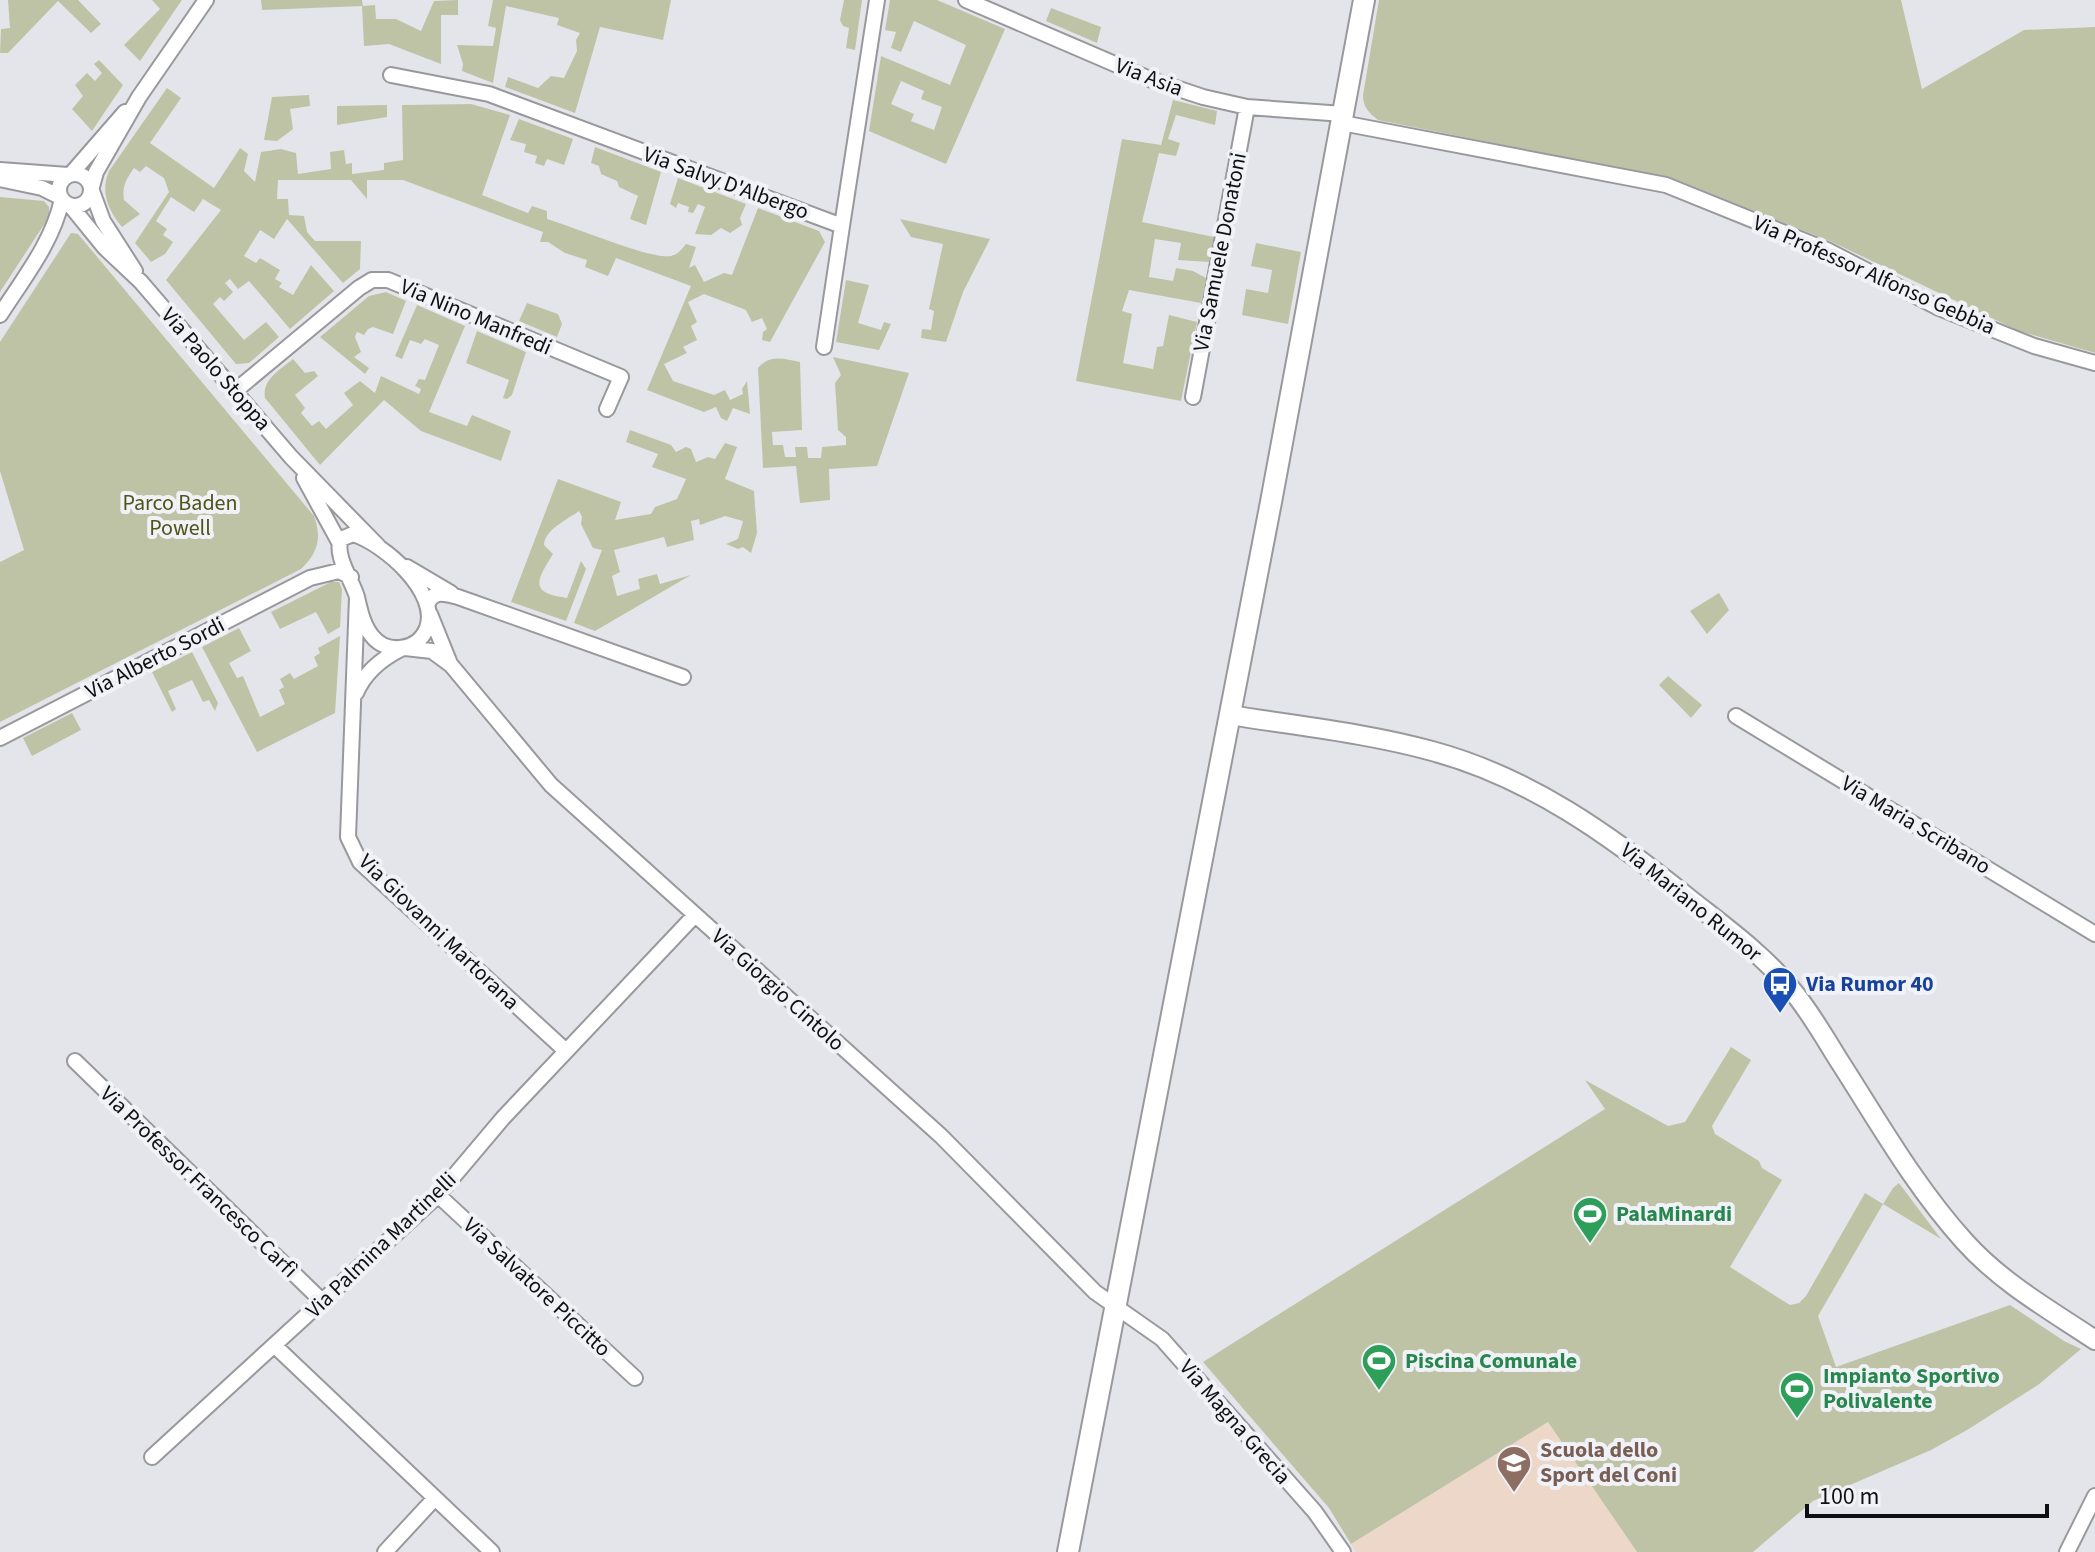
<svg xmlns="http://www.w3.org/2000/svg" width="2095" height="1552" viewBox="0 0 2095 1552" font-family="'Source Sans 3',sans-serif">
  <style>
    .education { fill: #ecd7c9 }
    .green { fill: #bfc3a6; fill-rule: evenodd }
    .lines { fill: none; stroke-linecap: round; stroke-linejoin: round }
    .minor-casing { stroke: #98989d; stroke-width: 18 }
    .tertiary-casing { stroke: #98989d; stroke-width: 22 }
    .secondary-casing { stroke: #98989d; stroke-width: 24 }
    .minor { stroke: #fff; stroke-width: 14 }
    .tertiary { stroke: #fff; stroke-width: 18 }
    .secondary { stroke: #fff; stroke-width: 20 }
    .labels { text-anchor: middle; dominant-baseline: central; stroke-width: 8; stroke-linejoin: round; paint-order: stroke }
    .street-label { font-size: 22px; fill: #0f0f11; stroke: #f1f2f7 }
    .park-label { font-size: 22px; fill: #505418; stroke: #f1f2f7 }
    .transit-label { font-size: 22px; font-weight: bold; fill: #164399; stroke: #f1f2f7; text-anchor: start }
    .leisure-label { font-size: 22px; font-weight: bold; fill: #27864d; stroke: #f1f2f7; text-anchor: start }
    .education-label { font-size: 22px; font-weight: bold; fill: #785e54; stroke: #f1f2f7; text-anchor: start }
  </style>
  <rect width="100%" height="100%" fill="#e4e5ea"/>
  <path class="education" d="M1548 1422 1637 1552H1356L1351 1544Z"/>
  <path class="green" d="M8 0H78L101 24 91 33 58 1 8 53H0L1 29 10 28Z
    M152 0H182L140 61 124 45 160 9Z
    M261 0H362L363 6 375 5 376 19H396L421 31 434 1 458 0V15H441V64L389 44 364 46 362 6 262 10Z
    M493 0H671L663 40 600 27 575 113 505 87 508 77 538 88 551 76 564 78 577 51 576 40 580 33 557 25 559 18 506 6 493 83 462 71 463 64 457 45 493 46 496 28 488 26Z
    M844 0H862L855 50 846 48 849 28 843 26 840 20Z
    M890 0H937L1005 29 946 164 869 131 881 56 950 85 966 45 914 21 901 52 891 48 896 32 885 30ZM901 81 924 91 921 99 942 107 934 130 911 121 914 114 891 104Z
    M1379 0H1901L1922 89 2024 30 2095 27V353L2019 331 1832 242 1674 179 1378 120C1368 112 1363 107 1363 95Z
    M1051 8 1101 27 1097 43 1046 21Z
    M99 60 123 85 92 131 72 109 83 96 75 85 87 73 95 81 102 73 94 64Z
    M167 88 181 98 150 143 214 188 240 148 248 154 244 171 255 182 261 152 281 149 296 153 298 174 331 169 330 152 344 150 346 164 352 163V174L384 170V163L403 160 402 105 471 104 510 115 482 195 528 213 532 206 547 211V219C572 226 651 260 671 256 678 254 681 250 686 244L696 247 689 268 695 265 704 282 724 273 732 275 758 208 819 231 825 242 770 342 762 340 763 332 767 329 762 318 752 322 746 310 704 294 688 302 697 322 691 326 697 340 683 347 687 353 664 364 673 381 714 395 725 390 730 400 743 394 742 389 747 381 750 414 733 408 727 421 721 418 716 407 704 412 647 390 691 286 616 258 608 276 585 267 587 260 565 253 548 242H540L543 232 403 180H367V199L351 180H278L277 199H288L289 215 304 216 307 232 315 241H361L360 269 343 283 287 219 274 239 260 230 244 256 256 263 260 258 280 270 275 279 282 283 279 287 293 295 311 265 334 291 290 329 249 281 238 289 230 279 225 283 233 292 224 301 220 297 213 304 244 340 266 322 279 337 249 363 236 364 166 280 221 210 203 199 194 212 171 197 156 221 167 229 163 235 173 242 165 254 151 262 135 243 169 192 164 178 146 166 140 172 134 168C126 180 122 186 124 200L140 214 122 227C108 210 100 192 109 171Z
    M309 95 310 106 290 109 293 129 277 141 264 140 272 97Z
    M1173 100 1217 111 1215 125 1176 115 1168 139 1180 143 1176 156 1159 153 1142 222 1214 237 1209 262 1178 260 1181 243 1155 239 1149 277 1173 281 1176 268 1193 271 1206 278 1201 303 1129 290 1122 311 1132 314 1123 363 1153 369 1157 347 1163 346 1169 315 1197 322 1181 401 1076 381 1122 139 1161 145Z
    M387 105V117L337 125V106Z
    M519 119 573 139 564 165 547 159 544 166 535 163 537 156 524 152 526 144 510 140Z
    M595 147 661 172 646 225 630 219 638 196 619 187 617 181 601 174 599 166 591 163Z
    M678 178 746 204 740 218 742 225 730 233 721 228 711 235 695 234 705 207 698 204 693 213 688 212 689 207 678 203 676 208 670 204Z
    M0 197 44 201 49 207V217L0 292Z
    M900 219 990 239 963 292 946 342 921 338 922 329 931 330 934 311 929 309 943 244 911 237Z
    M71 233 78 234 314 516C322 538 318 553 301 569L0 722V562L24 550 0 471V342Z
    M1256 243 1301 252 1288 324 1242 315 1246 289 1268 293 1272 270 1251 266Z
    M846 280 869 285 858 323 881 330 884 322 891 324 879 350 836 342Z
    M386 292 406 301 393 334 373 327 368 329 364 335 357 332 355 337 361 352 354 357 369 368 365 374 320 337 369 296Z
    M527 303 558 314 562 324 557 337 519 321Z
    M417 305 465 326 429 412 467 426 472 415 511 431 501 461 421 431 384 400 320 465 265 398C262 379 280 370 293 359L305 373 314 371 318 376 295 395 305 408 301 413 312 426 319 421 326 429 353 405 344 393 360 381 375 393 381 376 419 394 421 389 415 386 419 379 425 380 439 345 425 339 421 344 410 340 402 359 395 356Z
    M477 331 526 352 512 395 507 399 503 398 509 380 466 363Z
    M833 357 909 373 877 466 829 469 830 500 800 503 796 466 763 468 758 368C770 354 784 359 800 362L802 430 772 432 773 445H783L785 457H796L795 447H807L808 458H821L822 447 846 445V437L838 430 835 383 841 375Z
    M630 430 671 445 676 452 686 447 691 449 696 462 708 457 715 459 725 443 737 447 725 479 754 491 757 533 751 553 743 547 738 549 726 544 738 539 743 521 725 516 700 525 699 519 691 521 694 540 667 547 664 537 614 550 620 572 612 576 617 596 640 589 638 579 657 574 660 584 691 575 595 631 574 623 602 550 593 548 581 524 582 517 579 511C567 520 545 529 544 545L553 554C537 580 528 593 567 598L581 561 586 569 566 621 511 602 558 479 621 502 615 520 651 514 655 507 677 499 686 479 652 467 658 454 626 442Z
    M331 582H339L342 589 340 627 328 634 316 612 280 629 271 612Z
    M1719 593 1729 610 1707 634 1690 611Z
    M239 628 251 651 229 663 237 678 243 676 260 717 285 704 279 690 284 687 280 679 290 673 294 679 318 666 314 657 320 653 318 648 340 636 335 713 257 752 202 647Z
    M192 652 218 703 215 711 209 700 203 702 192 680 168 691 176 709 172 712 152 672Z
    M1668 676 1702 705 1691 718 1659 685Z
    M72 713 81 730 32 756 23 738Z
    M1731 1047 1751 1060 1712 1126 1715 1134 1759 1161 1762 1168 1782 1180 1730 1267 1790 1305 1799 1303 1806 1296 1865 1193 1883 1204 1893 1188 1899 1183 1941 1239 1883 1204 1818 1316 1836 1367 2010 1305 2064 1341 2081 1349 2038 1385 1967 1430 1931 1450 1813 1501 1753 1552H1637L1548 1422 1351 1544 1329 1508 1203 1362 1605 1109 1585 1080 1668 1126 1685 1122Z"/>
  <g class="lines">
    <defs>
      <path id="minor" d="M966 0 1152 80 1203 97 1247 107 1344 114
        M391 75 489 94 842 226 877 0
        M1342 123 1666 185 1827 250 1939 308 2034 346 2095 363
        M0 170 68 175
        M59 190a16 16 0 1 1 32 0a16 16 0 1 1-32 0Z
        M71 174 125 112
        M0 179 42 188 60 197
        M92 187 96 172 139 97 206 0
        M92 191 103 221 135 271
        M70 205 105 248 141 282 291 457 378 546
        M0 315C23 279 53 242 62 199
        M824 347 842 226
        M235 391 359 288 372 280H388L621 377 607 409
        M1193 397 1247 107
        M304 478 339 542
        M353 534C383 543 440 592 427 628 418 651 387 655 372 636 363 625 360 610 357 597 352 580 334 555 341 539Z
        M407 567 451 593
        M357 597 348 837 360 862 566 1051
        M427 605C433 589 445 594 458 597L683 677
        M430 614 449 661
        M405 648 432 651 451 665 551 785 941 1136 1095 1292 1162 1339 1315 1512 1343 1552
        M356 693C365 672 381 659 401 649
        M1736 716 2095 934
        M0 738 310 578 339 571 351 577
        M75 1061 323 1302
        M438 1195 635 1378
        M275 1346 492 1552
        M152 1457 438 1195 503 1118 695 915
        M385 1552 435 1498
        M2067 1552 2095 1496"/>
      <path id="tertiary" d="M1230 715C1297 726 1367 733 1432 751 1529 777 1610 835 1687 897 1722 925 1762 953 1791 989 1809 1010 1823 1035 1838 1059 1878 1121 1915 1187 1965 1242 2002 1283 2050 1310 2095 1340"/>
      <path id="secondary" d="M1068 1552 1271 502 1364 0"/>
    </defs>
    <use href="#minor" class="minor-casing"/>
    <use href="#tertiary" class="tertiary-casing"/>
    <use href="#secondary" class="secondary-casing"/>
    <use href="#minor" class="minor"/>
    <use href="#tertiary" class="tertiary"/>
    <use href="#secondary" class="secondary"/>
  </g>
  <defs>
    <symbol id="bus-pin" viewBox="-11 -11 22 30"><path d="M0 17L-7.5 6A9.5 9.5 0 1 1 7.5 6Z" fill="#1a4fb4" stroke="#f1f2f7"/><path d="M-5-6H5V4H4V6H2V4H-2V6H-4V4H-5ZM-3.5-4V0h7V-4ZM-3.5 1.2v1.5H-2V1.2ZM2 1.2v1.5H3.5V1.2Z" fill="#fff"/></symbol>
    <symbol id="stadium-pin" viewBox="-11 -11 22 30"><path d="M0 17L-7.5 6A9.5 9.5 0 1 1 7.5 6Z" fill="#2e9e5b" stroke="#f1f2f7"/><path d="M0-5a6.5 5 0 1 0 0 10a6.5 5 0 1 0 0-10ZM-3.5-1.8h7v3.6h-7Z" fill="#fff"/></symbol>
    <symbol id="university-pin" viewBox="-11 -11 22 30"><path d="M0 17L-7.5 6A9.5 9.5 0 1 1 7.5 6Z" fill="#8d6e63" stroke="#f1f2f7"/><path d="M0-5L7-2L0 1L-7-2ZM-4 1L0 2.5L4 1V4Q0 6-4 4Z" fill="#fff"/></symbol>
  </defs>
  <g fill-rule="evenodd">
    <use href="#bus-pin" x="1760" y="964" width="40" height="54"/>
    <use href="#stadium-pin" x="1570" y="1194" width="40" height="54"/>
    <use href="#stadium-pin" x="1359" y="1341" width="40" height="54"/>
    <use href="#stadium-pin" x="1777" y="1369" width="40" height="54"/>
    <use href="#university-pin" x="1494" y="1443" width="40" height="54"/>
  </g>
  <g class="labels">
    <g class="street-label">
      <text transform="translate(1149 77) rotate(21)">Via Asia</text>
      <text transform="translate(726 183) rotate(20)">Via Salvy D'Albergo</text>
      <text transform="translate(1220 252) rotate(-79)">Via Samuele Donatoni</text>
      <text transform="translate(1874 275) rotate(24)">Via Professor Alfonso Gebbia</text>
      <text transform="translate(476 317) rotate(23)">Via Nino Manfredi</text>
      <text transform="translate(216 369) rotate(49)">Via Paolo Stoppa</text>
      <text transform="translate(155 658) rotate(-27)">Via Alberto Sordi</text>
      <text transform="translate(1916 825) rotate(31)">Via Maria Scribano</text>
      <text transform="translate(1691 902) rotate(39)">Via Mariano Rumor</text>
      <text transform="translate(439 932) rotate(44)">Via Giovanni Martorana</text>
      <text transform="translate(778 990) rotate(42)">Via Giorgio Cintolo</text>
      <text transform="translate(199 1182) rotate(44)">Via Professor Francesco Carfì</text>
      <text transform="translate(381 1245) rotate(-44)">Via Palmina Martinelli</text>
      <text transform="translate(537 1287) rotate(43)">Via Salvatore Piccitto</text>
      <text transform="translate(1235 1422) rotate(49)">Via Magna Grecia</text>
    </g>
    <g class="park-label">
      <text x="180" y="503">Parco Baden<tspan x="180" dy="25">Powell</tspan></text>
    </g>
    <g class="transit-label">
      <text x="1806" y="984">Via Rumor 40</text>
    </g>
    <g class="leisure-label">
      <text x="1616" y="1214">PalaMinardi</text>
      <text x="1405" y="1361">Piscina Comunale</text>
      <text x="1823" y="1376">Impianto Sportivo<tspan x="1823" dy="25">Polivalente</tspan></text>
    </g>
    <g class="education-label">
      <text x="1540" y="1450">Scuola dello<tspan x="1540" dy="25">Sport del Coni</tspan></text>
    </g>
  </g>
  <path d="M1807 1504v12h240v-12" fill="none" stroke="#0f0f11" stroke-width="4"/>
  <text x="1819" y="1504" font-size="24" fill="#0f0f11" stroke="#f1f2f7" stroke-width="6" paint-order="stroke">100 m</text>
</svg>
